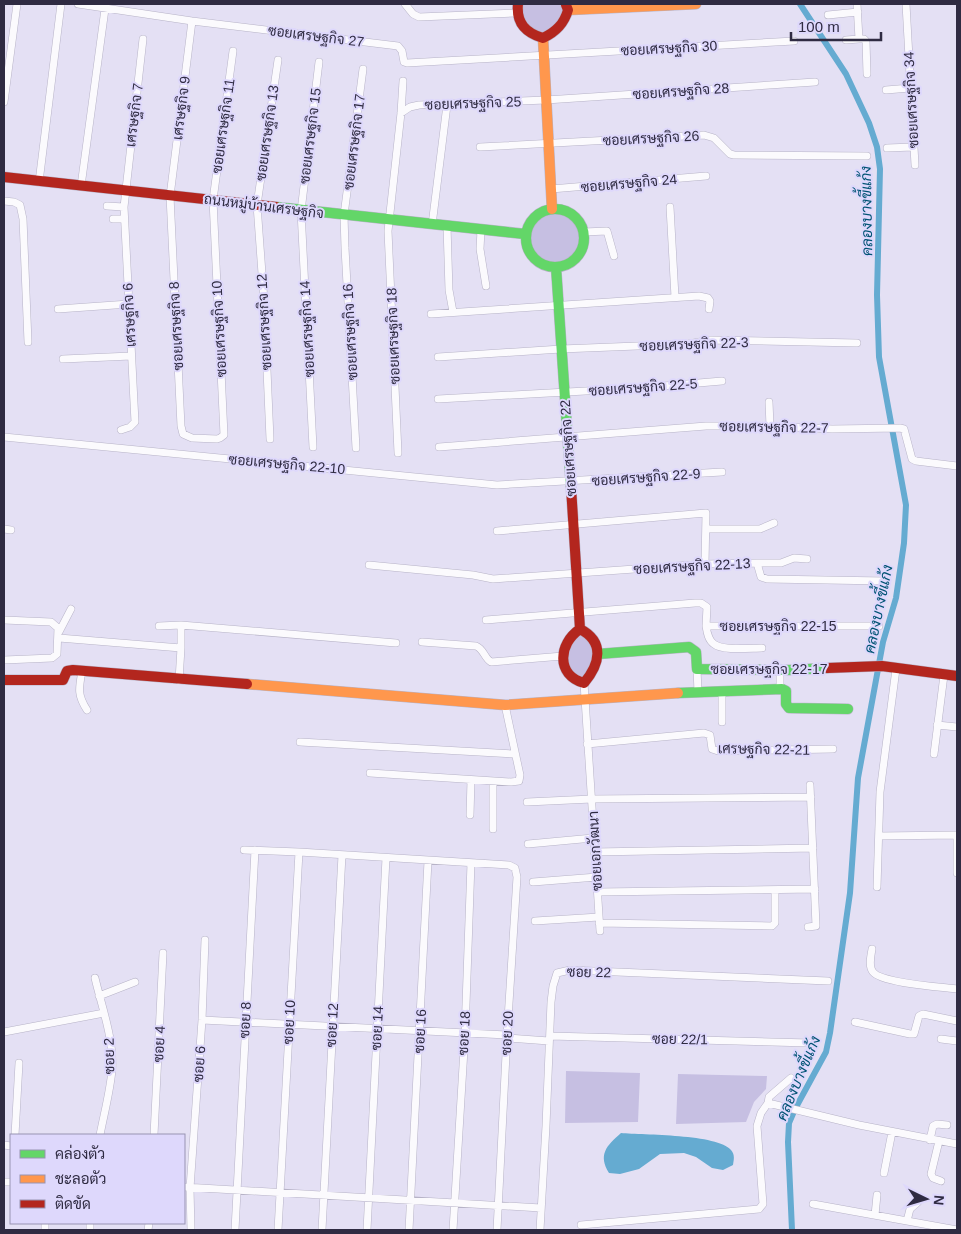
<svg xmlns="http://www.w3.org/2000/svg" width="961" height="1234" viewBox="0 0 961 1234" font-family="Arial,Sarabun,sans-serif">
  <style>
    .green { fill: #c6bfe2 }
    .water { fill: #65abd1 }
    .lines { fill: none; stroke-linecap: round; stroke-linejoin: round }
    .canal { stroke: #65abd1; stroke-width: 6 }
    .street-casing { stroke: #b7b3c7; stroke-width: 8 }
    .fast-casing { stroke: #b7b3c7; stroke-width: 11 }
    .slow-casing { stroke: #b7b3c7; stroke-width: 11 }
    .jam-casing { stroke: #b7b3c7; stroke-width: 11 }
    .street { stroke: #fbfafd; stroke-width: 7 }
    .fast { stroke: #63d668; stroke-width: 10 }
    .slow { stroke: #ff974d; stroke-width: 10 }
    .jam { stroke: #b3261e; stroke-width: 10 }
    .labels { text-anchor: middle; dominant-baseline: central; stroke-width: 4; stroke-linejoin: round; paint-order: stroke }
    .street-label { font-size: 14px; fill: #2f2b42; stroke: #ded8fc }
    .water-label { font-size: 15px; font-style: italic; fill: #005374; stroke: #ded8fc }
  </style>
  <rect width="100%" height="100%" fill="#e4e0f4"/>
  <path class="green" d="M521 4H563L565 10 561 25 541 34 522 23Z
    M528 238a27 27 0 1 1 54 0a27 27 0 1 1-54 0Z
    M579 632C597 645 598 664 582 679 566 670 568 663 568 646Z
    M566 1071 640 1073 638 1122 565 1123Z
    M678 1074 767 1076 766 1089 754 1102 746 1122 676 1124Z"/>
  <path class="water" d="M621 1133C643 1135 718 1134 731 1150 735 1155 734 1159 733 1165L723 1170 712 1168 696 1157 684 1153 660 1154 639 1169 620 1174 609 1173C598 1155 606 1146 621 1133Z"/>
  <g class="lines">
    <path class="canal" d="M792 1230 788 1142 789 1123 795 1109 826 1052 830 1033 850 893 858 778 883 642 896 598 904 543 906 505 879 357 877 295 880 169 877 147 869 123 846 74 800 4"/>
    <defs>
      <path id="street" d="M78 4 192 21 398 46 402 51 404 62 407 63 794 41
        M405 4 413 14 419 17 517 13
        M857 4 859 39H864L866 41 867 74
        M906 4 915 165
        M828 15 858 12
        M192 21 170 196 181 426 183 434 192 438 217 439 220 438 224 435 213 200 233 51
        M846 40 859 39
        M886 90 910 88
        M4 102 17 4
        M401 113 410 107 419 105 546 100 815 82
        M480 147 704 135 714 138 730 154 734 155 867 156
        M887 148 913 147
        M39 182 61 4
        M81 186 105 9
        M551 189 706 176
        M4 201 14 202 20 205 23 219 28 342
        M107 206 124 207
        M670 207 675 297
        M113 219H124
        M432 225 447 105
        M447 226 449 290 453 312
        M481 230 480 249 486 286
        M584 232 607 231 614 256
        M58 309 129 304
        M431 314 699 296 708 298 710 301 709 309
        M438 357 561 349 688 344 710 340 857 343
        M63 359 131 356
        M438 399 640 388 722 381
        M769 402 770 426
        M121 430 130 427 135 422 124 207 143 39
        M4 437 497 485 722 472
        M270 439 264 301 257 205 278 60
        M313 447 301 211 319 62
        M439 447 706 426H770L832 429 900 428 904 429 912 459 916 461 957 466
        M356 448 345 248 344 215 363 69
        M398 453 388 231 401 113 403 81
        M4 529 11 530
        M707 529H760L774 523
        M497 531 706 513 705 564
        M757 563H781L794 558 807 559
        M369 565 473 575 493 579 705 564 757 563 761 577 767 579 885 581
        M4 620 51 622 58 628 57 654 52 658 4 660
        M486 620 695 603H701L707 607 706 626H879
        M159 626 181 625
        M706 626C707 632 708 640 714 644 722 651 750 648 762 648
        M59 632 71 609
        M59 638 181 648 179 680
        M422 642 476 646C484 649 484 658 491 662L563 656
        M181 648V625L396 643
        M697 669 698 692
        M780 669V689
        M82 671C79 688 77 695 87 710
        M584 683 600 931
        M722 691V722
        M937 725 957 727
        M300 742 514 754
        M587 744 704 733 710 735 712 749 718 751 833 749
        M934 754 944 675
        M370 773 511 782 519 781 520 775 505 705
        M527 802 592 799 811 797
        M470 815 471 780
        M493 829V781
        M957 835V873
        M879 836 957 835
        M528 844 593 838
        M244 850 299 852 509 865 515 868 517 877 507 1035 497 1230
        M594 852 813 848
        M533 882 597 877
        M877 887 880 792 896 669
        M598 892 815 889
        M535 921 599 917
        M599 923 772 926 775 923V890
        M808 927 816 926 810 785
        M872 949C871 956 868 966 873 972 881 983 941 987 957 989
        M95 978C102 1008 114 1039 112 1070 110 1092 104 1114 100 1135
        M99 996 135 982
        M202 1020 507 1035
        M855 1022 910 1034H914L919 1016 923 1014 957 1021
        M4 1032 104 1013
        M550 1036 810 1043
        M507 1038 549 1041
        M941 1039 957 1041
        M791 1078 769 1097 768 1103 859 1125 957 1144
        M15 1135 19 1063
        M154 1135 163 953
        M930 1140 933 1126 937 1124 947 1125
        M939 1141 931 1174 933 1178 941 1181
        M4 1145 11 1146
        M884 1173 892 1132
        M4 1182H11
        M184 1187 541 1208
        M813 1204 957 1230
        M875 1215 877 1195
        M907 1221 910 1209 918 1202
        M581 1225 759 1209 763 1204 757 1126 761 1113 768 1103
        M45 1230V1223
        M90 1230V1223
        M148 1230 149 1223
        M191 1230 190 1188 202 1020 205 940
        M235 1230 255 850
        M278 1230 299 852
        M322 1230 342 855
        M367 1230 386 858
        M409 1230 428 861
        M453 1230 465 1033 471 863
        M540 1230 546 1126 551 1002 553 986 557 973 570 970 828 981"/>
      <path id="fast" d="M276 207 525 234
        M526 238a29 29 0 1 1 58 0a29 29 0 1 1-58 0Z
        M556 267 571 487
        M598 654 689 647 696 652 697 669 790 670 827 668
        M678 693 782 689 786 691V704L789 708 848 709"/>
      <path id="slow" d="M568 10 696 4
        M543 38 552 209
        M247 684 505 705 678 693"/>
      <path id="jam" d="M518 4C516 23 526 33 543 38 556 32 564 24 568 10L566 5
        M4 177 276 207
        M571 487 580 629
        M580 629C605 642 600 664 584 683 556 675 558 644 580 629Z
        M827 668 882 666 957 676
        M4 680H63L67 671 73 670 247 684"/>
    </defs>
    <use href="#street" class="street-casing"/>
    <use href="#fast" class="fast-casing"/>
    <use href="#slow" class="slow-casing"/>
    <use href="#jam" class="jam-casing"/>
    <use href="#street" class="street"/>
    <use href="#fast" class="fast"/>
    <use href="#slow" class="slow"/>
    <use href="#jam" class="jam"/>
  </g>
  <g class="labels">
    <g class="street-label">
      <text transform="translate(316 36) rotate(7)">ซอยเศรษฐกิจ 27</text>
      <text transform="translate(669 48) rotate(-3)">ซอยเศรษฐกิจ 30</text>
      <text transform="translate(681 91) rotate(-4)">ซอยเศรษฐกิจ 28</text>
      <text transform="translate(911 100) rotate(-93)">ซอยเศรษฐกิจ 34</text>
      <text transform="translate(473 103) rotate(-2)">ซอยเศรษฐกิจ 25</text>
      <text transform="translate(181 108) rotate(-83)">เศรษฐกิจ 9</text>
      <text transform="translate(134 115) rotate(-83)">เศรษฐกิจ 7</text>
      <text transform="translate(223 126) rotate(-82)">ซอยเศรษฐกิจ 11</text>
      <text transform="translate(267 133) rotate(-82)">ซอยเศรษฐกิจ 13</text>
      <text transform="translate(310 136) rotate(-83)">ซอยเศรษฐกิจ 15</text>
      <text transform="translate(651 138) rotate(-3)">ซอยเศรษฐกิจ 26</text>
      <text transform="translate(354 142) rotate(-83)">ซอยเศรษฐกิจ 17</text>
      <text transform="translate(629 183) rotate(-5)">ซอยเศรษฐกิจ 24</text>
      <text transform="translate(264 206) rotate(7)">ถนนหมู่บ้านเศรษฐกิจ</text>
      <text transform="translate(129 315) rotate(-93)">เศรษฐกิจ 6</text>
      <text transform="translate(264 322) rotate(-93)">ซอยเศรษฐกิจ 12</text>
      <text transform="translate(176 326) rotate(-93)">ซอยเศรษฐกิจ 8</text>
      <text transform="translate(219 329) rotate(-93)">ซอยเศรษฐกิจ 10</text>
      <text transform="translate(307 329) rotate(-93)">ซอยเศรษฐกิจ 14</text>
      <text transform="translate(350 332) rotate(-93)">ซอยเศรษฐกิจ 16</text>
      <text transform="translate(393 336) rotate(-92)">ซอยเศรษฐกิจ 18</text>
      <text transform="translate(694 344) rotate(-2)">ซอยเศรษฐกิจ 22-3</text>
      <text transform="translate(643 387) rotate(-4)">ซอยเศรษฐกิจ 22-5</text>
      <text transform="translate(774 427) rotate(1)">ซอยเศรษฐกิจ 22-7</text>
      <text transform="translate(568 448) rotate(-94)">ซอยเศรษฐกิจ 22</text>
      <text transform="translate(287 464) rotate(5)">ซอยเศรษฐกิจ 22-10</text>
      <text transform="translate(646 477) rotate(-4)">ซอยเศรษฐกิจ 22-9</text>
      <text transform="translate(692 566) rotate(-3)">ซอยเศรษฐกิจ 22-13</text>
      <text x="778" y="626">ซอยเศรษฐกิจ 22-15</text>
      <text x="769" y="669">ซอยเศรษฐกิจ 22-17</text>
      <text transform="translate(764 749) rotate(1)">เศรษฐกิจ 22-21</text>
      <text transform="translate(595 851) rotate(-93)">ซอยเอกวัฒนา</text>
      <text transform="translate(589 972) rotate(1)">ซอย 22</text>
      <text transform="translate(245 1020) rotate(-87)">ซอย 8</text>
      <text transform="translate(289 1022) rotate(-87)">ซอย 10</text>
      <text transform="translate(332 1025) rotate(-87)">ซอย 12</text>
      <text transform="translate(377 1028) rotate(-87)">ซอย 14</text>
      <text transform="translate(420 1031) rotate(-87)">ซอย 16</text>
      <text transform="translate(464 1033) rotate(-87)">ซอย 18</text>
      <text transform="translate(507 1033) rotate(-87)">ซอย 20</text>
      <text transform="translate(680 1039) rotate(1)">ซอย 22/1</text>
      <text transform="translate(159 1044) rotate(-87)">ซอย 4</text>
      <text transform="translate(109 1056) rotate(-91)">ซอย 2</text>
      <text transform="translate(199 1064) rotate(-86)">ซอย 6</text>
    </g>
    <g class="water-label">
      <text transform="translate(866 211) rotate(-91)">คลองบางขี้แก้ง</text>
      <text transform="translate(878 609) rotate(-78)">คลองบางขี้แก้ง</text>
      <text transform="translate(798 1078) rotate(-67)">คลองบางขี้แก้ง</text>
    </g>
  </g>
  <rect width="961" height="1234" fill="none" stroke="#2f2b42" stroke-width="10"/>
  <rect x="10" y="1134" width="175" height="90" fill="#ded8fc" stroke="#9893b2"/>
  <rect x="20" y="1150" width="25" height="8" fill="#63d668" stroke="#9893b2"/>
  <text x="55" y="1159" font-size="15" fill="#2f2b42">คล่องตัว</text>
  <rect x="20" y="1175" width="25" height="8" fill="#ff974d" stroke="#9893b2"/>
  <text x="55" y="1184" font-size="15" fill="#2f2b42">ชะลอตัว</text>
  <rect x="20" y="1200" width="25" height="8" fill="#b3261e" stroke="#9893b2"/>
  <text x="55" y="1209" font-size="15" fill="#2f2b42">ติดขัด</text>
  <g transform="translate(926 1199) rotate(95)" stroke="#ded8fc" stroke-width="4" paint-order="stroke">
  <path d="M0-4L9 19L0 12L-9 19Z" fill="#2f2b42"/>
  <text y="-8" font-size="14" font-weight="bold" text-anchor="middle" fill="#2f2b42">N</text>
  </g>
  <path d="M791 32v8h90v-8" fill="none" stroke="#2f2b42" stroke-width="2.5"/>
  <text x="798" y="32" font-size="15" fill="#2f2b42" stroke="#ded8fc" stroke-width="4" paint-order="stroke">100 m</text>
</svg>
